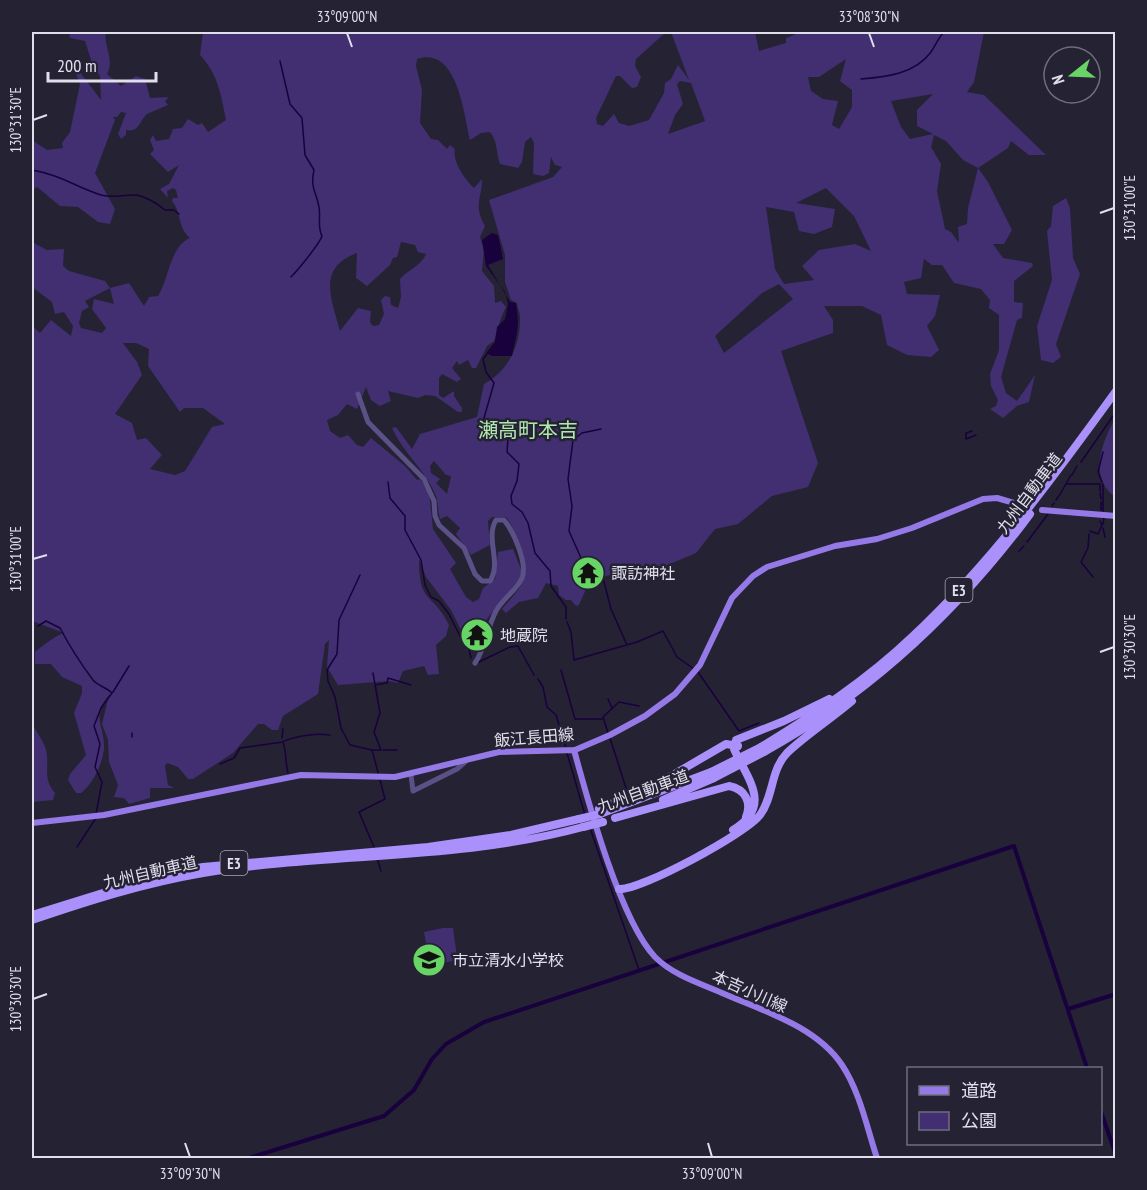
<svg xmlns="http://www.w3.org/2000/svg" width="1147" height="1190" viewBox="0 0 1147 1190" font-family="'PT Sans Narrow','Noto Sans JP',sans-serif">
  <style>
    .green { fill: #412f71; fill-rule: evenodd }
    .water { fill: #19013d }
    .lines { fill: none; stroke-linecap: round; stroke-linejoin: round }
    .stream { stroke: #19013d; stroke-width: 1.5 }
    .canal { stroke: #19013d; stroke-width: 4 }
    .minor { stroke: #5c5186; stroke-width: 5 }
    .major { stroke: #9579e7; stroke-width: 6 }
    .highway { stroke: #a990fa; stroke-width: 8 }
    .highway-bridge { stroke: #a990fa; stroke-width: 8 }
    .ticks { fill: none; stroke: #e1dfeb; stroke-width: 2 }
    .labels { text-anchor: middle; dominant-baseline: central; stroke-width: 5; stroke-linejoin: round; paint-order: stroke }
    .shield { fill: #252234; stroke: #a9a6b4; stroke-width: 1.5 }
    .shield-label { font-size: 15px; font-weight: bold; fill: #e1dfeb }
    .street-label { font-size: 16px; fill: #e1dfeb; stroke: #252234 }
    .poi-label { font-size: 16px; fill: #e1dfeb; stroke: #252234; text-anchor: start }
    .quarter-label { font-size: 20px; fill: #b0e9ad; stroke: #252234 }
    .neatline { fill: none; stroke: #e1dfeb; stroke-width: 2 }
    .ticks-label { font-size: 15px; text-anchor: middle; fill: #e1dfeb }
  </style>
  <rect width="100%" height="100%" fill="#252234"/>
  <path class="green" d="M69 32H106C103 45 115 60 107 74L121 86 136 76 145 79 150 98 169 97 165 101 168 105 147 114C140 120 139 133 126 130V135L121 139 118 134 126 113 121 112 117 117H113L115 120 95 173 115 209 110 224 98 222 78 207 60 206 37 187 32 190V132V140L47 150 63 148 62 143 70 132 80 84 70 59 101 100 100 76 93 66 85 41 70 38Z
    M203 32H666L636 59 635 66 641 77 637 87 632 88 620 76H616L596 118 597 124 603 126 614 114 619 123 629 126 649 120 664 93 665 83 671 79 678 65 689 80 671 32H755L759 51 786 43V38L801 32H984L974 82 967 92 984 95 1046 155H1029L1011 141 1008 148 978 168 988 182 1012 230 1004 244H993L1003 258 1032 263 1033 266 1014 281V302L1023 303 1022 318 1017 320 1001 377 1006 393 1017 401 1035 375 1029 402 1017 406 1003 418 990 409 996 406 998 400 991 386 990 374 999 350V315L989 308 990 300 981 289 954 283 942 265H932L924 259 921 278 904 282 907 294 940 295 935 316 927 326 939 350 931 357 907 355 887 345 881 315 862 306H824L833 320V333L781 351 818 463 808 487 772 496 738 524 715 529 696 553 658 569 618 573 590 580 579 605 576 606 571 600H566L559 595 558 586 546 583 538 598 519 602 506 613 502 609C522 586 532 578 520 547 516 536 513 526 506 517H492L488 521 490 545 471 555 456 534 460 528 447 516 440 519C438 512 438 503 436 496 427 472 404 454 392 428L396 427 412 449 420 434 477 417 484 384C509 371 521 344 520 316 520 312 517 308 517 303L511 300 505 282V255L489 200 553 177 562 167 555 165 551 157 549 173 543 176 533 174 534 143 531 137 525 142 522 162 518 168 500 164C496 153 498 142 490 132L481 133 470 140C464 114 457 45 417 59L416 66 422 90 420 123 431 139 438 140 447 149 450 145 455 149C452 161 465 180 474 188L482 179C482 199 473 205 485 226L480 237 484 250 482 271 494 286 495 303 501 301 506 307C500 318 498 329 494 341L487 346 476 368H472L468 360 459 365 457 361 452 368 461 379 457 382 442 374 439 378V395L443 398 454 391V396L462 408V412H458L435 396 425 395 418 398 388 391 391 401 380 406 371 400 366 387 357 409 347 404 338 415 327 420 330 431 340 438 348 435 357 445 363 447 371 438 405 466 417 480 420 479 429 491 433 529 456 563 450 569 466 597 473 602 479 599 483 588 495 579 498 552 513 549 522 572 519 579 486 620 462 632 451 610 426 577 419 559C419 606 432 590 449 625L446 636 436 645 439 674 428 675 424 666 403 671 398 683 389 681 338 685 327 667 329 640 325 644 318 694 283 716 278 730H272L264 724H258L233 753 193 779H188L178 767 167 763 165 766 168 785 174 788H150V798L129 804 124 798 114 797 118 785 109 762 108 740 102 724 109 695C90 716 105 726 104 748 103 763 93 784 81 793H76L68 780 70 774 86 755 74 713 82 693V686L62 677 51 664H35V652C41 647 58 634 64 633L32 621V326L40 333 51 320 71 336 73 326 64 312 55 314 52 302 32 287V242L47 250 64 249 63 266 69 271 105 281 110 288 129 283 144 306 149 297 158 296C169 279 170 246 190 238 177 227 182 213 172 201L173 198H178L176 190 173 188 167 191 168 198 160 189 169 184 179 165 168 172 150 154 154 150 150 140 153 135 156 141 169 139 173 129 182 128 188 119 198 125 202 123 208 132 226 120C221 95 218 74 200 55ZM846 59 840 81 852 90V107L839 129 832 125 838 101 823 99 811 91 808 77H819ZM680 81 691 83 705 121 668 134 675 115 683 104 677 84ZM933 94 917 110V126L933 134 910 139 901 127 891 101ZM934 135 946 141 963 160 978 168 968 208 967 224 958 227 959 243 951 232 945 229 937 191 941 164 931 147ZM826 188 854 216 871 251 855 244 819 250 802 266 814 280 784 284 775 269 766 207 794 212 799 231 814 234 832 227 835 209 796 203ZM401 242 415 245 418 252 426 254C422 265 408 270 400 279L401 297 398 308 391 305 390 297 385 296 381 300 384 314 379 325 373 326 370 322 371 311 358 308 340 331C332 300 316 268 357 253L356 278 367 286 390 265 393 258 397 257ZM779 284 793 299 724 353 715 336 762 293ZM110 288 114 304 94 299 92 309 106 328 102 333 81 328 79 323 82 311 89 307 85 301ZM123 343H136L149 349 148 366 180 412 184 408H203L225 424 212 427 185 471 175 475 150 469 162 455 146 438 137 440 132 423 115 414 142 375 137 362ZM434 461 446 475 451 476 447 494 436 483 440 479 431 473 430 466Z
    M1066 198 1070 208 1073 258 1080 274 1056 344 1061 357 1053 363 1041 360 1037 326 1052 280 1047 231 1051 226 1053 206Z
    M1115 419V497C1089 478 1101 443 1115 419Z
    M32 724C36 731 44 742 46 750 50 767 42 778 55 793L53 800 32 802Z
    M443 928H453L457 957 452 961 435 965 429 961 424 932Z"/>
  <path class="water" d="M492 233 498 235 503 259 488 265 510 302 516 303C520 328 517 332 512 356H492L486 353 495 342 497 327 505 319 508 304 505 292 486 266 482 240Z"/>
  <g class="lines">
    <path class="stream" d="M280 61 290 104 302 118 305 155 314 170C310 189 316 190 319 207 321 217 317 226 322 236 320 243 298 270 291 277
      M861 79C886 77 915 74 931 52 936 45 938 38 944 32
      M32 170C61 175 76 187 101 195 113 198 122 195 133 195 144 195 158 204 165 210H174L179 214
      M487 354 483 359 486 372 494 383 482 425 488 430 504 424 508 439 507 452 519 464 517 481 511 496 512 504 522 512 528 523 535 553 550 571 551 586 566 607V619
      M601 429 582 433 573 440 568 479 572 506 569 531 581 558 588 562 594 574 599 573 603 578 611 609 627 645
      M972 431 966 433V439L976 435
      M1081 462 1113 416
      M1072 475 1077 466
      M388 482 390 498 405 516V530L421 560 425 585 431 597 439 601 449 614 460 636 467 642 471 658
      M1102 482 1098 472 1103 452
      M1067 484H1100V491
      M1103 484V511
      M1100 493 1101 499
      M1059 496 1071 475
      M1056 500 1058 497
      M1052 506 1054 503
      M1101 510V502
      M1103 524 1104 518
      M1103 528 1105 537
      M1090 531 1098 534 1102 525 1100 521
      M1089 534 1088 548 1081 562 1093 577
      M1027 542 1048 514
      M1019 551 1024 546
      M360 575 339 620 337 654 327 670 328 681 335 697 341 728 350 745 372 750 379 776
      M567 622 571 632 574 660 637 642 663 631 677 657 694 669
      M38 626 46 621 60 628C69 645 81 664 93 680 98 686 106 687 112 693L101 708 94 726 100 744 95 767 102 782 96 814
      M479 662 510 647 518 646 534 675
      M561 670 575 719H604
      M698 672 739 731 759 723
      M373 673 380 713 374 732 381 750H373
      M538 679 543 687 547 707 556 715 566 748
      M375 685 387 683 388 678 411 685
      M113 692 129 666
      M608 699 612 708
      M608 733 603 717 619 702 639 706
      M132 737V733
      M282 738 283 729
      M610 738 627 791
      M284 741C298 736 315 733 330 735
      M383 750H397
      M567 753 585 815
      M220 764 234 758 240 748 283 742C287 754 285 762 288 773
      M590 828 639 970
      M77 847 96 818
      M374 847 359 812 385 799 380 780
      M377 858 381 871"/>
    <path class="canal" d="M1068 1009 1116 994
      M1100 1109 1116 1155
      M249 1158 384 1116 414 1090 432 1059 446 1044 484 1022 1014 846 1087 1068"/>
    <path class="minor" d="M358 394 368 422 424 479 434 501 435 516 439 525 464 548 475 574 482 581H490C502 563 485 538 496 520H504C513 531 528 563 522 578 517 590 502 599 496 611 487 628 486 647 475 663
      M411 775 413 791 457 769 465 762"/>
    <path class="major" d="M1042 510 1116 516
      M574 750C588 801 620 920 655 957 673 975 699 983 722 993 763 1011 816 1026 842 1065 860 1092 867 1128 877 1158
      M32 823 104 815 301 775 395 777 499 752 575 750 610 735 645 716 675 694 700 665 732 598 753 576 767 567 835 546 877 539 912 528 983 499 997 498 1024 506"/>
    <path class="highway" d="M761 747C814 715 867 680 912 637 990 564 1053 478 1116 391
      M764 752C871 693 958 611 1030 514
      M663 800 714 778
      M599 809 654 786 726 744 738 746
      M600 814 711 772
      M615 818 729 786C745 789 752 802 746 817
      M733 830C773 806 748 780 734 749L736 740 784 721 829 699
      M619 889C640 891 747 833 760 815 774 796 770 771 787 753 807 734 831 719 852 701
      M32 915 151 878 203 867 428 847 511 835 579 819
      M32 920C88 901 144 883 203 873 329 852 459 861 583 827"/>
    <path class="highway-bridge" d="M711 772 761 747
      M714 778 764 752
      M579 819 600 814
      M583 827 603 822"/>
  </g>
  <path class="ticks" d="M347 33 352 47M869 33 874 47M33 120 47 115M1100 213 1114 208M33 559 47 555M1100 652 1114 647M33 999 47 994M185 1143 190 1157M708 1143 712 1157"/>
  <defs>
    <symbol id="temple-disc" viewBox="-11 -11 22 22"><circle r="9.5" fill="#68d465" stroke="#252234"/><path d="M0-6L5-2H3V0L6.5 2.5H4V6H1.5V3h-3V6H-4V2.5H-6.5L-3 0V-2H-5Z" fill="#111"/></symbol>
    <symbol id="school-disc" viewBox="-11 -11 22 22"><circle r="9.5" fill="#68d465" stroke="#252234"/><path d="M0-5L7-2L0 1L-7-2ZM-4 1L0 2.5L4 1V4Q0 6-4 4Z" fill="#111"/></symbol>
  </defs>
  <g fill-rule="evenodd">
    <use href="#temple-disc" x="569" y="554" width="38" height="38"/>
    <use href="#temple-disc" x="458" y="616" width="38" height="38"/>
    <use href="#school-disc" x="410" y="941" width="38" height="38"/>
  </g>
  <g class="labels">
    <g class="shield">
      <rect x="945.5" y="578" width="27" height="24" rx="4.5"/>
      <rect x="220.5" y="851" width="27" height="24" rx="4.5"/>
    </g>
    <g class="shield-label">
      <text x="959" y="590">E3</text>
      <text x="234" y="863">E3</text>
    </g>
    <g class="street-label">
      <text transform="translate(1029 493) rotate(-53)">九州自動車道</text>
      <text transform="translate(534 737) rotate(-5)">飯江長田線</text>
      <text transform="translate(643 791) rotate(-20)">九州自動車道</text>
      <text transform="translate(150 872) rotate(-13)">九州自動車道</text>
      <text transform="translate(750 991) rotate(24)">本吉小川線</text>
    </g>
    <g class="poi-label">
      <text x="611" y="573">諏訪神社</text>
      <text x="500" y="635">地蔵院</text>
      <text x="452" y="960">市立清水小学校</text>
    </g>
    <g class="quarter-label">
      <text x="528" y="430">瀬高町本吉</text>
    </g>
  </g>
  <rect width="1147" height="1190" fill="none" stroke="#252234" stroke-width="66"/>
  <rect x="907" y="1067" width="195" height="78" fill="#252234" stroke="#706e7d" stroke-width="1.5"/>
  <rect x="919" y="1086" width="30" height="9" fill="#9579e7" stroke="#706e7d" stroke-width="1.5"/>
  <text x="961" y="1097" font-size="18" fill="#e1dfeb">道路</text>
  <rect x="919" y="1112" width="30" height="18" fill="#412f71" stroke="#706e7d" stroke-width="1.5"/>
  <text x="961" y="1127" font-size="18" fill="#e1dfeb">公園</text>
  <g transform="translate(1072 75) rotate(252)"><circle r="28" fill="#252234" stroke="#706e7d" stroke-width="1.5"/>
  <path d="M0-4.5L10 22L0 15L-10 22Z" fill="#68d465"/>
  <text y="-9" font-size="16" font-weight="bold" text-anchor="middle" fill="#e1dfeb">N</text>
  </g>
  <path d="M48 72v9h108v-9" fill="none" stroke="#e1dfeb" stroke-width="3"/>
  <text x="57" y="72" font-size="18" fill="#e1dfeb" stroke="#252234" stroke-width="4.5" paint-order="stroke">200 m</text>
  <rect x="33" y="33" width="1081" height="1124" class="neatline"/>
  <g class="ticks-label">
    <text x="347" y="22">33°09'00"N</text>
    <text x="869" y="22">33°08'30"N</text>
    <text transform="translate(16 120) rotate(-90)" y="5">130°31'30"E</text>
    <text transform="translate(1130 208) rotate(-90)" y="5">130°31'00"E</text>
    <text transform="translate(16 559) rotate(-90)" y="5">130°31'00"E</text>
    <text transform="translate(1130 647) rotate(-90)" y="5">130°30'30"E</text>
    <text transform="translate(16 999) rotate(-90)" y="5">130°30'30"E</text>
    <text x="190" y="1179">33°09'30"N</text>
    <text x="712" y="1179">33°09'00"N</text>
  </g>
</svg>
